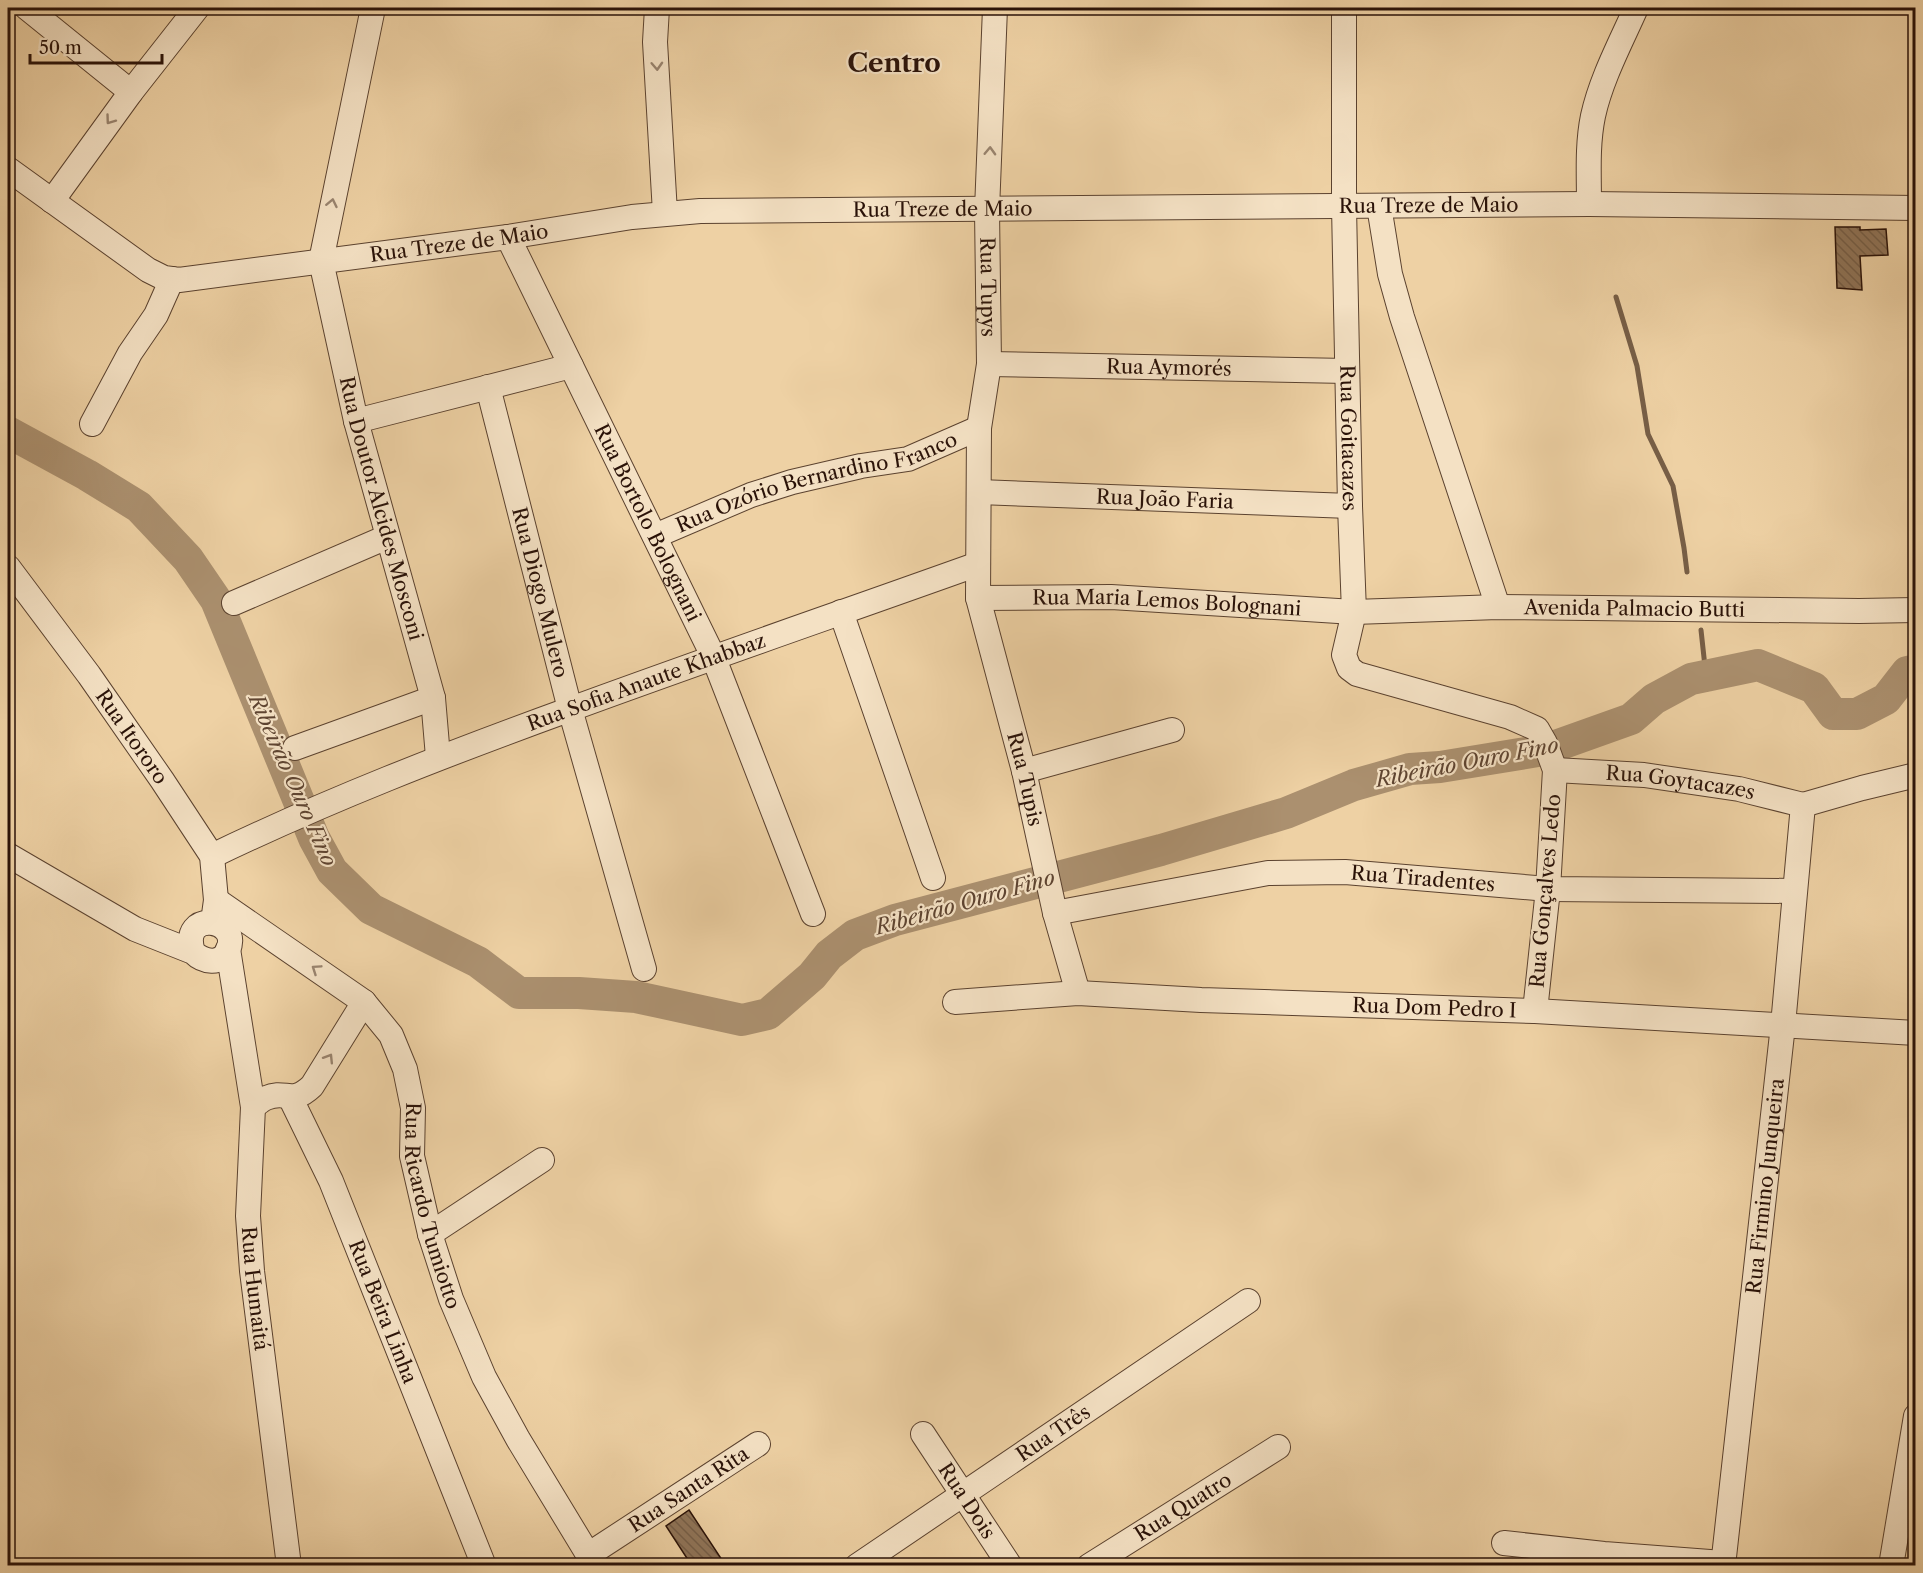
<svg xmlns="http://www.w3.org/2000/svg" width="1923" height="1573" viewBox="0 0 1923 1573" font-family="'Libre Caslon Text',serif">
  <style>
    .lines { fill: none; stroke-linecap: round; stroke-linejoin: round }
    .stream { stroke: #775e46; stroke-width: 5 }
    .river { stroke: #ab906f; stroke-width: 32 }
    .building { fill: url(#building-back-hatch); stroke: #2a1208; stroke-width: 1.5 }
    .minor-casing { stroke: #5b422f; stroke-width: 26 }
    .minor { stroke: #f4e1c4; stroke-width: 24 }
    .oneway { stroke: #99846f }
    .labels { text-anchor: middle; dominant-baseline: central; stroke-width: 4.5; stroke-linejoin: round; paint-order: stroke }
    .street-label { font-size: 20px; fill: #2a1208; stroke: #f4e1c4 }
    .water-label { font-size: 21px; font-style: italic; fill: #5e4431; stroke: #f4e1c4 }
    .district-label { font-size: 26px; font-weight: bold; fill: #2a1208; stroke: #f4e1c4 }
  </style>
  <defs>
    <pattern id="building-back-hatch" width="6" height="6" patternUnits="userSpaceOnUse" patternTransform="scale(1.5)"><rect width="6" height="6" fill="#907559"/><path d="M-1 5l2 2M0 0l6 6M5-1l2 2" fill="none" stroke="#765f48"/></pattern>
  </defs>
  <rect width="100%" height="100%" fill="#eed1a4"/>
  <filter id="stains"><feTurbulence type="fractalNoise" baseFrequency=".00333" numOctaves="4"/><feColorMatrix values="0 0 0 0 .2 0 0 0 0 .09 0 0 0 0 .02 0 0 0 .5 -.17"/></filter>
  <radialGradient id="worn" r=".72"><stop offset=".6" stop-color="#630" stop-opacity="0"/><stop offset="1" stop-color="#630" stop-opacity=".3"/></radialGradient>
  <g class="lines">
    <path class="stream" d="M1616 297 1637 366 1648 434 1673 486 1684 548 1687 572
      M1701 630 1706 676"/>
    <path class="river" d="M8 432 87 475 139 507 188 559 216 600 314 838 332 871 371 909 478 962 519 993H579L636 997 742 1020 768 1014 812 976 829 955 855 935 895 920 1161 850 1286 813 1354 785 1410 769 1440 767 1544 750 1631 719 1654 699 1691 679 1758 665 1814 688 1833 714H1857L1886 699 1907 672 1916 670"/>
  </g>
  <path class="building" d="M1835 227H1860V230L1886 229 1888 255 1860 256 1862 290 1837 288Z
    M689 1510 726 1566H692L666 1526Z"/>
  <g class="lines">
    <defs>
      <g id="minor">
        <path d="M27 8 131 92"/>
        <path id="s1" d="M373 8 321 261 356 421 433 698 438 757"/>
        <path d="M657 8 655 42 665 213"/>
        <path id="s2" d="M995 8 987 210 989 364 979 428 978 598 1024 771 1055 913 1078 993"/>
        <path id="s3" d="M1344 8V206L1350 506 1354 612 1344 655 1349 668 1357 674 1510 717 1537 729 1545 743 1555 770 1548 889 1535 1011"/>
        <path id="s4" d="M8 169 148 270 164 278 179 280 508 237 632 217 700 211 1589 204 1916 208"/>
        <path d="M52 201 131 92 197 8"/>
        <path d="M1589 204C1589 175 1587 145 1593 116 1601 79 1621 42 1636 8"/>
        <path d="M1379 206 1390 274 1402 317 1498 607"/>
        <path id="s5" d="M508 237 713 656 813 914"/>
        <path id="s6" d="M989 364 1347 371"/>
        <path id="s7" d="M488 387 570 709 644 969"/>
        <path d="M356 421 571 366"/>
        <path d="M92 424 130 353 156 315 172 279"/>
        <path id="s8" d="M979 492 1350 506"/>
        <path id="s9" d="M655 536 751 495 792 482 861 466 908 459 979 428"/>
        <path id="s10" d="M8 567 89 675 162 780 212 856 216 900 213 922"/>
        <path id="s11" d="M978 598 1111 597 1354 612 1498 607 1859 611 1916 610"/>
        <path d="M234 603 387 537"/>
        <path d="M841 612 933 878"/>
        <path d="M295 748 433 698"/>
        <path id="s12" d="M1555 770 1644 775 1739 789 1803 805"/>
        <path d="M1024 771 1172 730"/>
        <path d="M1803 805 1862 788 1916 775"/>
        <path d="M8 855 135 929 193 952C203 962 221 966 228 950 242 918 179 909 193 952"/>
        <path id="s13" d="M212 856C328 800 447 754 568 710 704 660 841 613 978 564"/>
        <path id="s14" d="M216 900 364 1002 391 1035 405 1069 413 1108 412 1156 430 1234 451 1299 484 1377 518 1439 595 1566"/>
        <path id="s15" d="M1055 913 1268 873 1345 872 1548 889 1794 891"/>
        <path id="s16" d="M228 949 253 1107 248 1216 252 1271 289 1566"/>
        <path id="s17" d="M955 1002 1078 993 1201 1000 1535 1011 1916 1033"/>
        <path id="s18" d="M290 1097 331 1181 484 1566"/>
        <path d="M253 1107C257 1104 261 1100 266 1098 286 1089 291 1106 312 1086L364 1002"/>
        <path d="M430 1234 542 1160"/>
        <path id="s19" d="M923 1434 1010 1566"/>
        <path d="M1504 1543 1604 1554 1723 1563"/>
        <path id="s20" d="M588 1555 758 1444"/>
        <path id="s21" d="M857 1566 1248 1301"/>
        <path id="s22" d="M1089 1566 1278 1447"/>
        <path id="s23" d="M1723 1566 1783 1025 1803 805"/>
        <path d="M1891 1566 1916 1416"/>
      </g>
    </defs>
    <use href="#minor" class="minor-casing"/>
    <use href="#minor" class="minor"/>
  </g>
  <defs><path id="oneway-chevron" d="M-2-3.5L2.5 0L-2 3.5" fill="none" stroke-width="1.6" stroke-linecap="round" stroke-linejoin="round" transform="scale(1.5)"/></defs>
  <g class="oneway">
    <use href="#oneway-chevron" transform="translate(657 66) rotate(87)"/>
    <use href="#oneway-chevron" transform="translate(110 120) rotate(126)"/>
    <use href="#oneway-chevron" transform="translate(990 151) rotate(-88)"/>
    <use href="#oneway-chevron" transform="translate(332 203) rotate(-78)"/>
    <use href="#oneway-chevron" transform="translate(316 969) rotate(-146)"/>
    <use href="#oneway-chevron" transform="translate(329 1058) rotate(-58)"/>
  </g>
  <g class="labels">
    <g class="street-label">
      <text stroke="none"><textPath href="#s4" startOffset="1460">Rua Treze de Maio</textPath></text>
      <text stroke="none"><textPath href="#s4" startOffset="974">Rua Treze de Maio</textPath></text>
      <text stroke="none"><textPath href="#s4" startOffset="488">Rua Treze de Maio</textPath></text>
      <text stroke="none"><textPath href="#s2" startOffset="279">Rua Tupys</textPath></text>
      <text stroke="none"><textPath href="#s6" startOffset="180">Rua Aymorés</textPath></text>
      <text stroke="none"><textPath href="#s3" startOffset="430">Rua Goitacazes</textPath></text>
      <text stroke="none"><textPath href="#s9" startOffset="171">Rua Ozório Bernardino Franco</textPath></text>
      <text stroke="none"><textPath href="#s8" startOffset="186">Rua João Faria</textPath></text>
      <text stroke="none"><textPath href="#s1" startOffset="513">Rua Doutor Alcides Mosconi</textPath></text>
      <text stroke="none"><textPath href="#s5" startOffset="318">Rua Bortolo Bolognani</textPath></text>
      <text stroke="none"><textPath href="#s7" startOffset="212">Rua Diogo Mulero</textPath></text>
      <text stroke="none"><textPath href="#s11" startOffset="189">Rua Maria Lemos Bolognani</textPath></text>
      <text stroke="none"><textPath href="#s11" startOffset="657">Avenida Palmacio Butti</textPath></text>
      <text stroke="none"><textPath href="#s13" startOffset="468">Rua Sofia Anaute Khabbaz</textPath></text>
      <text stroke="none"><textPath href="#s10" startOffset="210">Rua Itororo</textPath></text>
      <text stroke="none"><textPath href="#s2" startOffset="778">Rua Tupis</textPath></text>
      <text stroke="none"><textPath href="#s12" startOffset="126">Rua Goytacazes</textPath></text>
      <text stroke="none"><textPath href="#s15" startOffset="372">Rua Tiradentes</textPath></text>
      <text transform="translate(1545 891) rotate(-85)">Rua Gonçalves Ledo</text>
      <text stroke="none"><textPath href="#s17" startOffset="480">Rua Dom Pedro I</textPath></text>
      <text stroke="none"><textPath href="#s23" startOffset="382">Rua Firmino Junqueira</textPath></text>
      <text stroke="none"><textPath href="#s14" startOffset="399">Rua Ricardo Tumiotto</textPath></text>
      <text stroke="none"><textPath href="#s16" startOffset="342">Rua Humaitá</textPath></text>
      <text stroke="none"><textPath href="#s18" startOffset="234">Rua Beira Linha</textPath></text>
      <text stroke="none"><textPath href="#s21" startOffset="237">Rua Três</textPath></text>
      <text stroke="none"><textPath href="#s20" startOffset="120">Rua Santa Rita</textPath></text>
      <text stroke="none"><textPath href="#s19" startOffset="80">Rua Dois</textPath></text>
      <text stroke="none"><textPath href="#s22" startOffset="111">Rua Quatro</textPath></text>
    </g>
    <g class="water-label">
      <text transform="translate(1467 762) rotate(-11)">Ribeirão Ouro Fino</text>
      <text transform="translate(293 780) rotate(66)">Ribeirão Ouro Fino</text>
      <text transform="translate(965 902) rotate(-16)">Ribeirão Ouro Fino</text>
    </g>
    <g class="district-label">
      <text x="894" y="63">Centro</text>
    </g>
  </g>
  <rect width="1923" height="1573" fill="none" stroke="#eed1a4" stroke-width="30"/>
  <rect x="9" y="9" width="1905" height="1555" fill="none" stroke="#2a1208" stroke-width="3"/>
  <rect x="15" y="15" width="1893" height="1543" fill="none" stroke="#2a1208" stroke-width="1.5"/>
  <path d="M30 54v9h132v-9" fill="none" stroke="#2a1208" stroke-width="3"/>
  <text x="39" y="54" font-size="18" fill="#2a1208" stroke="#f4e1c4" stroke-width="4.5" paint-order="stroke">50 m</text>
  <rect width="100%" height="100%" filter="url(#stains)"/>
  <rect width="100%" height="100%" fill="url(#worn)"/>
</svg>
